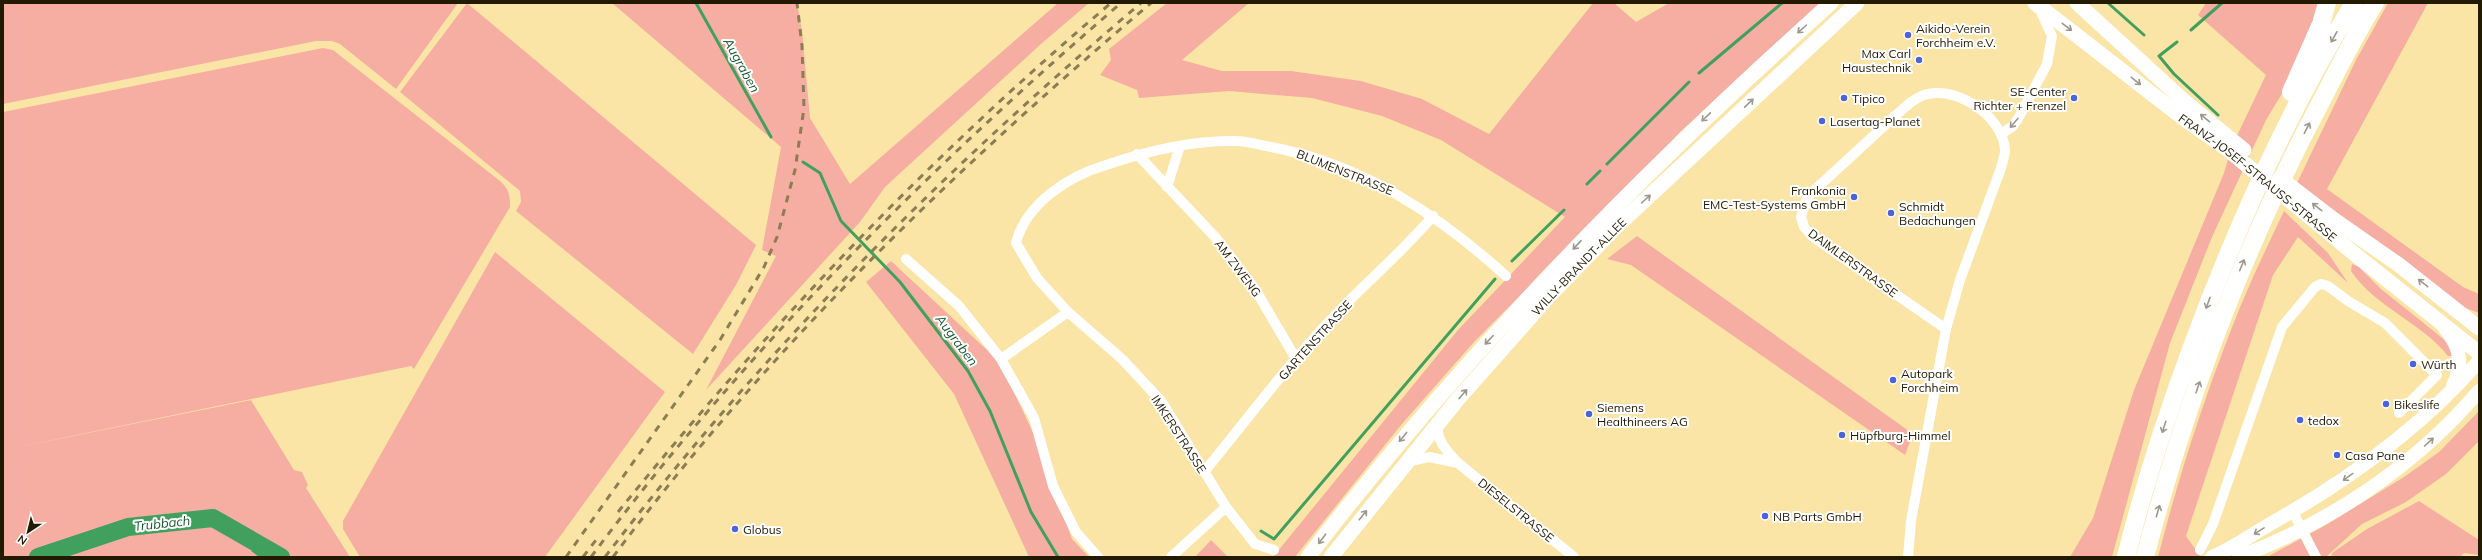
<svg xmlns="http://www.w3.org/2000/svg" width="2482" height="560" viewBox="0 0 2482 560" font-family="Mulish,sans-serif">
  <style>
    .green { fill: #f5aea1 }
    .water { fill: #41a05e }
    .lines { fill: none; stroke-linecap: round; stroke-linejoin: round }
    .stream { stroke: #41a05e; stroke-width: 3 }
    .river { stroke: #41a05e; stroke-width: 18 }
    .minor { stroke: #fff; stroke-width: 10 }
    .secondary { stroke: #fff; stroke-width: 14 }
    .primary { stroke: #fff; stroke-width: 15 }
    .motorway { stroke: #fff; stroke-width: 18 }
    .rail { stroke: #8c7d52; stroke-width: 3; stroke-dasharray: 7 7; stroke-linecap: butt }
    .oneway { stroke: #9c988d }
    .poi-dot { fill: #4c64d9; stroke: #fff; stroke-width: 1.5 }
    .labels { text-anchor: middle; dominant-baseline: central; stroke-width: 4; stroke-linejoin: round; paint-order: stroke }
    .poi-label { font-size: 12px; fill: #231a02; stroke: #fff; text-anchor: start }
    .street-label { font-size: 12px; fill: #231a02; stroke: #fff }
    .water-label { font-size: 13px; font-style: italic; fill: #16592d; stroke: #fff }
  </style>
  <rect width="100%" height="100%" fill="#fbe5a6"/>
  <path class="green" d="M3 3H458L396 89 340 44 332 41H316L3 104Z
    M467 3 756 245 736 285 693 354 516 211 521 202 520 191 400 92Z
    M612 3H797L802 31 810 118 850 184 1058 3H1089L1041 44 885 187 860 222 706 390 776 256 762 250 781 147Z
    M1167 3H1249L1182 60 1222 71H1291L1361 81 1422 99 1489 134 1593 3H1614L1636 22 1669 3H1820L1679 133 1651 164 1474 342 1401 425 1295 557H1273L1458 330 1565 217 1441 140 1382 116 1312 98 1229 91 1139 98 1137 90 1100 75 1111 60 1109 49Z
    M2206 3H2337L2266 120 2212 237 2170 343 2112 557H2070L2093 518 2134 390 2224 173 2232 146 2266 75 2198 15Z
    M2388 3H2428L2327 189 2463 287 2479 294V313L2463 307 2297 183 2356 60Z
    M323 48 333 50 500 181C509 189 510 195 510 207L414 369 411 366 4 450 251 400 294 470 302 472 308 485 306 488 350 557H282L264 544 251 551 259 557H3V112Z
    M2284 211 2328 253 2348 283 2298 237 2273 275 2186 536 2201 557H2158C2178 479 2203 401 2233 325 2248 286 2266 249 2284 211Z
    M1637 236 1913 434 1905 455 1631 265 1607 259Z
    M495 252 665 392 545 557H360L343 529V521Z
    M891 261 1000 362 1035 437 1072 539 1089 557H1029L954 394 866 282Z
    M2352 264 2359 267 2381 289 2446 341 2455 356H2448C2421 322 2375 307 2351 271Z
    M2479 411V441L2446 474 2406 502 2362 524 2326 557H2267L2326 525 2404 477 2439 452Z
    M2419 501 2479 540V555L2464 553 2460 557H2331L2332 553 2367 529Z
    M1211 540 1228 557H1195Z"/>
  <path class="water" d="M265 544 282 557H259L251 551Z"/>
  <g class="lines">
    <path class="stream" d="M696 3 771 137
      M2108 3 2144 35
      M2191 30 2222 3
      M2177 42 2159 56 2174 74 2218 115
      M1699 73 1782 3
      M803 162 820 173 841 221 900 282 968 371 990 411 1031 512 1058 557
      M1607 164 1689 82
      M1587 184 1600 171
      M1512 261 1564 210
      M1261 531 1274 539 1495 279"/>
    <path class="river" d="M38 557 128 527 213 518 281 557"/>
    <path class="minor" d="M2001 134 2013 126 2019 117 2047 64 2052 36 2040 10
      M1137 154 1216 238 1255 289 1296 359
      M1167 187 1180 146
      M906 259 959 306 1001 359 1034 418 1053 486 1076 532 1098 557
      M1068 312 1037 278 1016 243C1026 203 1069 176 1106 165 1147 151 1192 140 1236 141 1247 141 1260 145 1271 147 1362 164 1439 215 1506 276
      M1001 359 1068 312 1122 359 1162 402 1226 507 1255 544 1274 550
      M1438 424C1436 441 1447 451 1458 463L1574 557
      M1408 462 1429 457 1458 463
      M1204 472C1249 417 1292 359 1341 309 1372 277 1405 249 1433 216
      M2293 512 2316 557
      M2200 550 2213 524 2282 327 2315 287 2321 284 2328 286 2348 301 2385 323 2437 375 2399 413
      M1171 557 1226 507
      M1908 557 1911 521 1946 329 1960 280 2001 168C2002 163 2005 156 2005 150 2003 117 1959 87 1928 94 1916 96 1904 108 1895 116L1807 197 1801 217 1804 227 1813 237 1946 329"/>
    <path class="secondary" d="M2446 330C2461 348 2463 364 2453 386
      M2212 557C2233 548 2251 535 2270 524 2347 481 2421 428 2479 361
      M2239 557C2331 522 2415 466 2479 391"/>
    <g class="primary">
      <path id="s1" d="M2035 3 2183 118 2227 149 2357 256 2479 353"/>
      <path d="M2077 3 2183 100 2244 150"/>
      <path d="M2280 178 2333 219 2399 265 2479 328"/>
      <path d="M1308 557C1465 353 1639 175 1831 3"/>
      <path id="s2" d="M1331 557 1458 399 1550 295 1617 226 1857 3"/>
    </g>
    <path class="motorway" d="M2291 92 2321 24 2327 3
      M2126 557C2144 485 2167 414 2193 344 2237 225 2288 111 2354 3
      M2145 557C2187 397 2246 242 2324 96 2340 65 2356 33 2375 3"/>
    <path class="rail" d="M618 512C767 328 930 156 1111 3
      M566 557 720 340 764 267 777 237 795 170 804 108 802 46 797 3
      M583 557 599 536
      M591 557C744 352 927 170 1121 3
      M605 557C762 351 944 170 1141 3
      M613 557C767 350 955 169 1151 3"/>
  </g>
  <defs><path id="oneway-shaft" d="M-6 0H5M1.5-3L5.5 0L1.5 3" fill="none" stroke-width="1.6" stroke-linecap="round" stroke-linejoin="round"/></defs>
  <g class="oneway">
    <use href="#oneway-shaft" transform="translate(2067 27) rotate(37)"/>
    <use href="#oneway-shaft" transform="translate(1802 29) rotate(138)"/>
    <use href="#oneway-shaft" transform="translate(2334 37) rotate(119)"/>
    <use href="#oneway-shaft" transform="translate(2136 81) rotate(38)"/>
    <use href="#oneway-shaft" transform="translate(1749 103) rotate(-44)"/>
    <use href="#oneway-shaft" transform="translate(1706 117) rotate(136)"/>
    <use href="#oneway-shaft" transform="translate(2205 118) rotate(-141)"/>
    <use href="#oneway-shaft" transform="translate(2014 123) rotate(131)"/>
    <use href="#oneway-shaft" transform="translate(2307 128) rotate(-63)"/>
    <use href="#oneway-shaft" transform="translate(1646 199) rotate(-42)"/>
    <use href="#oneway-shaft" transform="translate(2317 207) rotate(-142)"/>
    <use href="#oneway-shaft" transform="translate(1577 245) rotate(133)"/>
    <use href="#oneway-shaft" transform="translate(2242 265) rotate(-68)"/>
    <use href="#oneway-shaft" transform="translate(2423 283) rotate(-142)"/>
    <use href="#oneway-shaft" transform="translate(2208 303) rotate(110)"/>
    <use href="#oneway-shaft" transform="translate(1489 340) rotate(133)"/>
    <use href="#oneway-shaft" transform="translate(2198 387) rotate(-71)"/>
    <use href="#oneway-shaft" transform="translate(1463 394) rotate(-49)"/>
    <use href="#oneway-shaft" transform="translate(2164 427) rotate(108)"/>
    <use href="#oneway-shaft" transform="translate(1403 437) rotate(129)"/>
    <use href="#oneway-shaft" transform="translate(2429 442) rotate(-42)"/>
    <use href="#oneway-shaft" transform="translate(2348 477) rotate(144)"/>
    <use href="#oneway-shaft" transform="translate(2158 511) rotate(-74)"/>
    <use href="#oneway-shaft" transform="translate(1363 515) rotate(-51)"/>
    <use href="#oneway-shaft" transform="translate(2259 531) rotate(148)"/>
    <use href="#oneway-shaft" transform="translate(1322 539) rotate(127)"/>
  </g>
  <g class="poi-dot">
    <circle cx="1908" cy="35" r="4"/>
    <circle cx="1919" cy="60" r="4"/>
    <circle cx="1844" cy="98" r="4"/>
    <circle cx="2074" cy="98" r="4"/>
    <circle cx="1822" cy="121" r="4"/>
    <circle cx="1854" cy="197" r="4"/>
    <circle cx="1891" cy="213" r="4"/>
    <circle cx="2413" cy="364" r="4"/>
    <circle cx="1893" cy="380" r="4"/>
    <circle cx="2386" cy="404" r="4"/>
    <circle cx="1589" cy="414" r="4"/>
    <circle cx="2300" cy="420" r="4"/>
    <circle cx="1842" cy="435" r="4"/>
    <circle cx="2337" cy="455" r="4"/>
    <circle cx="1765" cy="516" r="4"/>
    <circle cx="735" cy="529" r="4"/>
  </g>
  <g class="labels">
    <g class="poi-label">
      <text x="1916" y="28">Aikido-Verein<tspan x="1916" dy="14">Forchheim e.V.</tspan></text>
      <text x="1911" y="53" text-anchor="end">Max Carl<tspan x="1911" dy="14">Haustechnik</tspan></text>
      <text x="2066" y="91" text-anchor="end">SE-Center<tspan x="2066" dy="14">Richter + Frenzel</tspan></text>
      <text x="1852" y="98">Tipico</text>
      <text x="1830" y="121">Lasertag-Planet</text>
      <text x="1846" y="190" text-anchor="end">Frankonia<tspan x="1846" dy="14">EMC-Test-Systems GmbH</tspan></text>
      <text x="1899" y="206">Schmidt<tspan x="1899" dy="14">Bedachungen</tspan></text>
      <text x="2421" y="364">Würth</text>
      <text x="1901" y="373">Autopark<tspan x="1901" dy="14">Forchheim</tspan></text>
      <text x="2394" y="404">Bikeslife</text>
      <text x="1597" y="407">Siemens<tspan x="1597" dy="14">Healthineers AG</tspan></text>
      <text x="2308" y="420">tedox</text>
      <text x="1850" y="435">Hüpfburg-Himmel</text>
      <text x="2345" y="455">Casa Pane</text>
      <text x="1773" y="516">NB Parts GmbH</text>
      <text x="743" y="529">Globus</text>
    </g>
    <g class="street-label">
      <text transform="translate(1345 172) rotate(22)">BLUMENSTRASSE</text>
      <text stroke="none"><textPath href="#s1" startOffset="283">FRANZ-JOSEF-STRAUSS-STRASSE</textPath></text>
      <text transform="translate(1853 263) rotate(36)">DAIMLERSTRASSE</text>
      <text stroke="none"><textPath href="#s2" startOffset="382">WILLY-BRANDT-ALLEE</textPath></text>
      <text transform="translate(1238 268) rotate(53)">AM ZWENG</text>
      <text transform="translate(1315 340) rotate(-48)">GARTENSTRASSE</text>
      <text transform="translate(1179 434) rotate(57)">IMKERSTRASSE</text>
      <text transform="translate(1516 510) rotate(39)">DIESELSTRASSE</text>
    </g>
    <g class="water-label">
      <text transform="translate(742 65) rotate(61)">Augraben</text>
      <text transform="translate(957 340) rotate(53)">Augraben</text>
      <text transform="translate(162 523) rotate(-6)">Trubbach</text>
    </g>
  </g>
  <rect width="2482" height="560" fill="none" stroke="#231a02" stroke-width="8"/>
  <g transform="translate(28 532) rotate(215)" stroke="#ffffff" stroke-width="3" paint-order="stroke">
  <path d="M0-3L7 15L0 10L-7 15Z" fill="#231a02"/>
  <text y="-6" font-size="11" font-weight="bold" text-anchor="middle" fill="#231a02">N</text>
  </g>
</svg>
